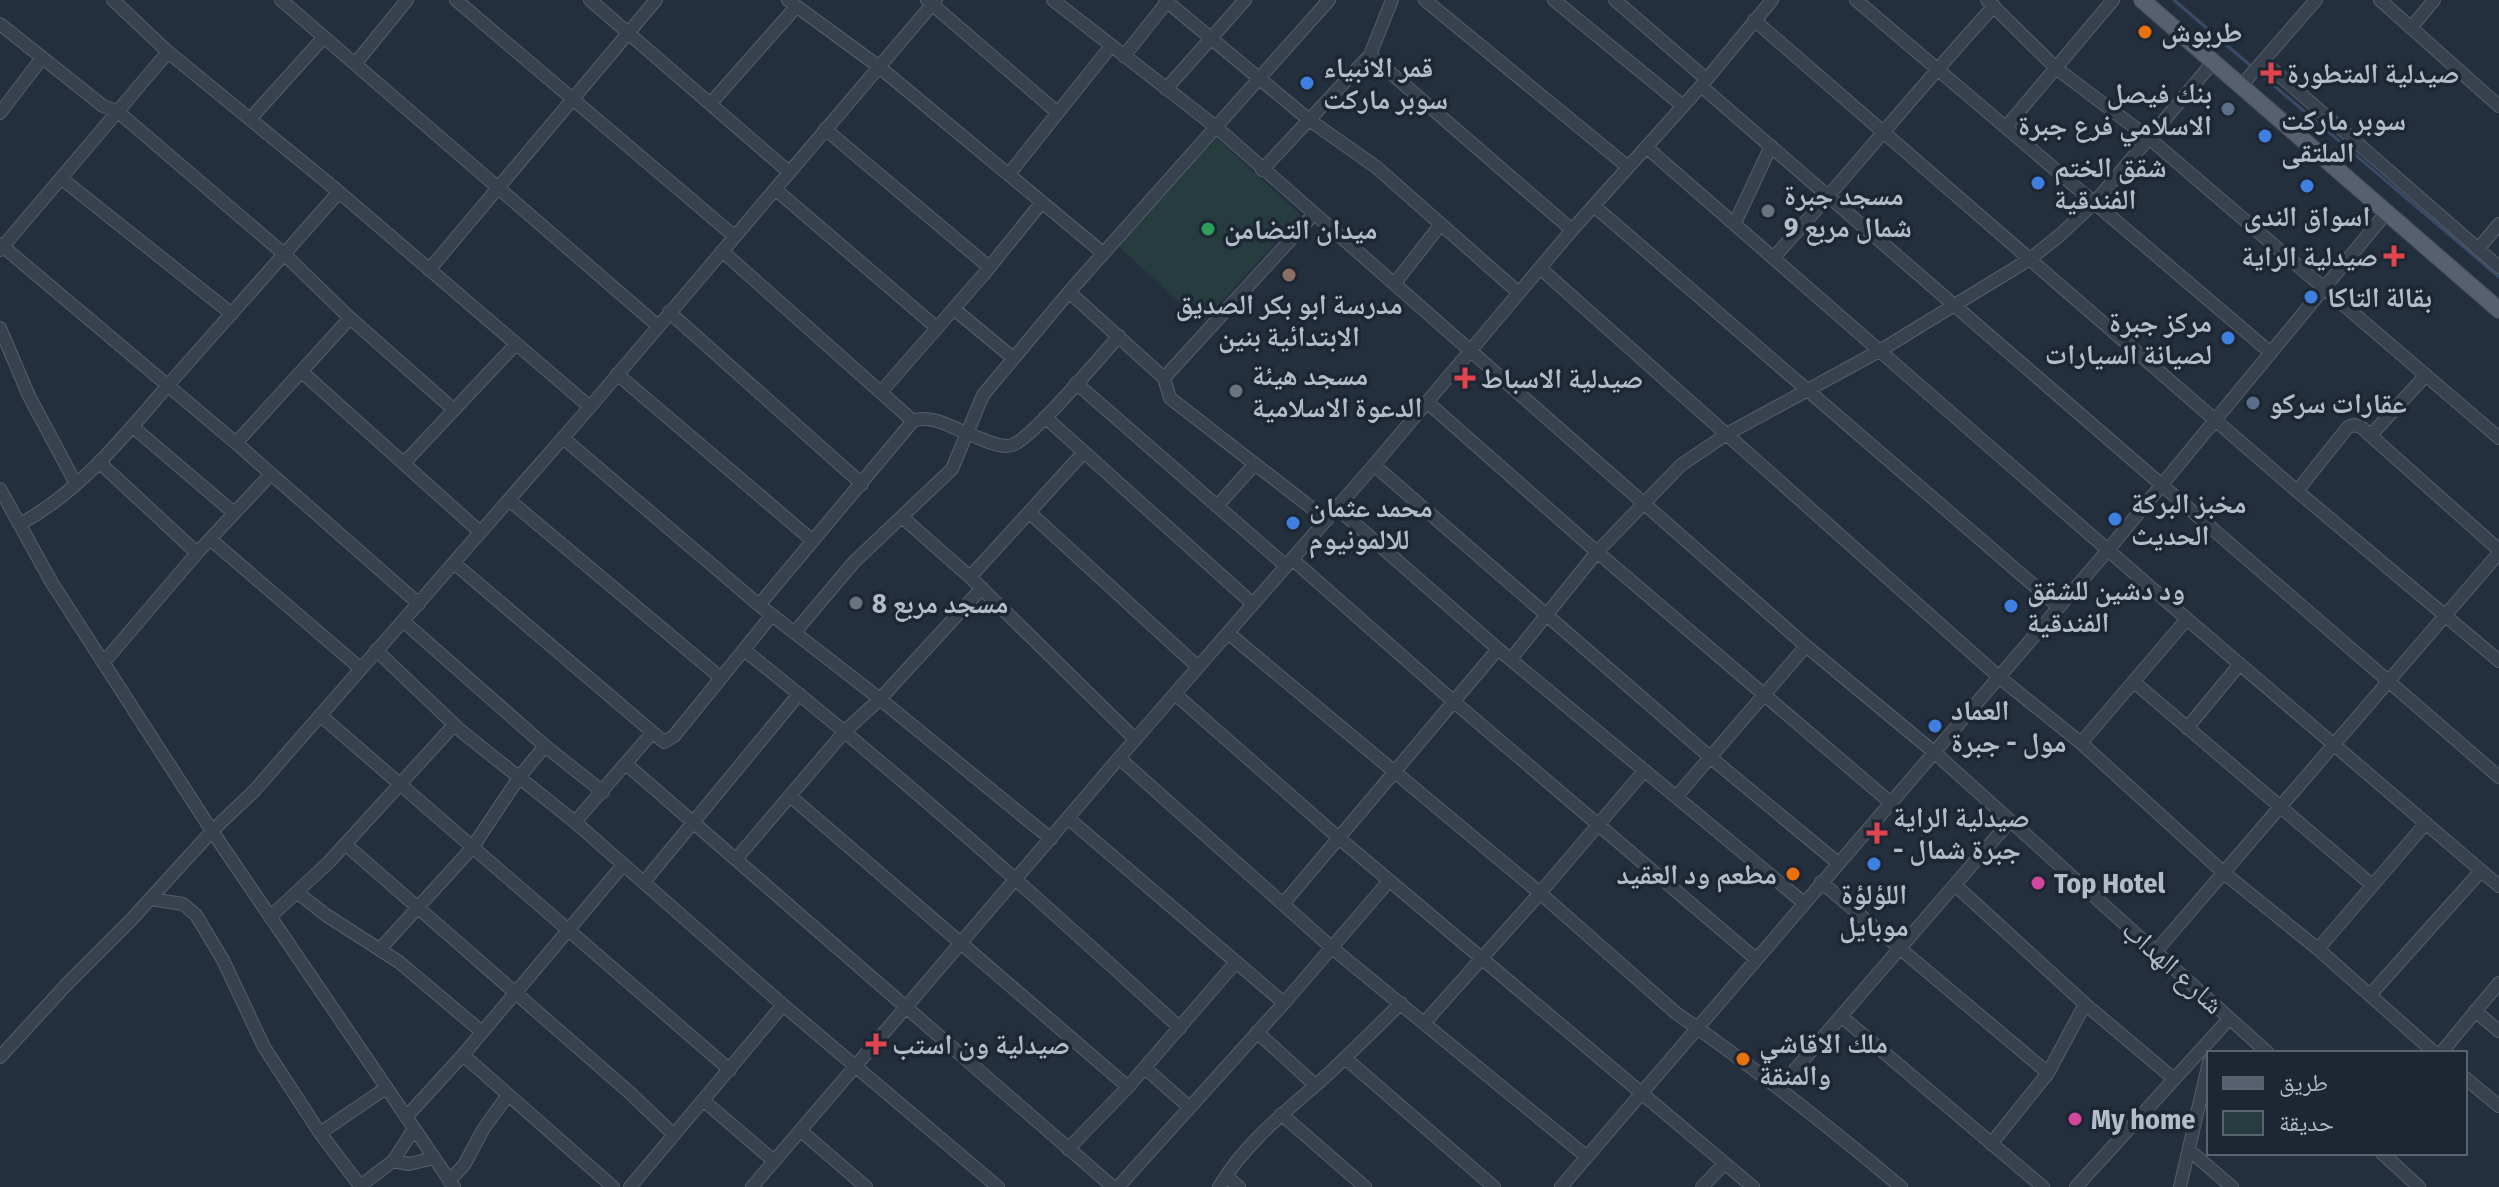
<svg xmlns="http://www.w3.org/2000/svg" width="2499" height="1187" viewBox="0 0 2499 1187" font-family="'Fira Sans Condensed','Noto Naskh Arabic',sans-serif">
  <style>
    .green { fill: #263c3f }
    .lines { fill: none; stroke-linecap: round; stroke-linejoin: round }
    .stream { stroke: #394c67; stroke-width: 3 }
    .minor-casing { stroke: #565f6c; stroke-width: 14 }
    .major-casing { stroke: #414a57; stroke-width: 18 }
    .minor { stroke: #38414e; stroke-width: 12 }
    .major { stroke: #56606e; stroke-width: 16 }
    .food-dot { fill: #e8710a; stroke: #1d2633; stroke-width: 3 }
    .health-dot { fill: #e0444e; stroke: #1d2633; stroke-width: 3 }
    .shop-dot { fill: #3f7fe0; stroke: #1d2633; stroke-width: 3 }
    .service-dot { fill: #5c6f8a; stroke: #1d2633; stroke-width: 3 }
    .worship-dot { fill: #6b7280; stroke: #1d2633; stroke-width: 3 }
    .leisure-dot { fill: #2e9e5b; stroke: #1d2633; stroke-width: 3 }
    .education-dot { fill: #8d6e63; stroke: #1d2633; stroke-width: 3 }
    .hotel-dot { fill: #d1479c; stroke: #1d2633; stroke-width: 3 }
    .labels { text-anchor: middle; dominant-baseline: central; stroke-width: 7; stroke-linejoin: round; paint-order: stroke }
    .poi-label { font-size: 28px; font-weight: bold; fill: #b4bcc9; stroke: #1d2633; text-anchor: start }
    .street-label { font-size: 28px; fill: #b4bcc9; stroke: #1d2633 }
  </style>
  <rect width="100%" height="100%" fill="#242f3e"/>
  <path class="green" d="M1214 136 1301 215 1202 323 1115 243Z"/>
  <g class="lines">
    <path class="stream" d="M2174 0 2252 67
      M2258 72 2499 277"/>
    <defs>
      <path id="minor" d="M113 0 168 52 339 192 590 407
        M281 0 658 326
        M456 0 734 236
        M590 0 789 172
        M788 0 878 66 1103 253
        M927 0 1058 113
        M1053 0 1216 127 1806 646 1935 753 2268 1053
        M1165 0 1308 119 1376 167 1519 293
        M1425 0 1628 167
        M1554 0 1683 106
        M1615 0 1705 78
        M1856 0 2271 353
        M1987 0 2057 69 2150 139 2499 438
        M2380 0 2499 106
        M1754 20 2297 491 2499 661
        M0 24 103 106 117 111 284 254 350 318 453 409
        M2411 28 2434 0
        M1370 55 1572 230
        M1124 56 1167 2
        M2263 61 2499 267
        M355 64 407 0
        M2242 85 2316 0
        M1701 86 2499 777
        M1166 89 1245 0
        M711 103 796 7
        M0 113 42 58
        M251 118 324 37
        M2006 127 2113 0
        M825 129 989 267
        M1646 147 2187 619 2499 886
        M1262 170 1370 55 1392 0
        M1009 174 1111 46
        M62 179 232 314
        M775 189 937 328
        M1594 206 2059 607
        M1735 223 1771 146
        M0 244 236 443 419 604
        M2478 249 2499 224
        M0 250 168 52
        M722 251 913 421
        M1774 257C1849 175 1919 88 1994 6
        M1540 268 1999 677 2081 743 2224 873 2318 949 2435 1053
        M429 270 656 0
        M1395 283 1441 224
        M954 309 1013 358
        M669 312 862 484
        M0 328 29 396 76 484
        M302 372 480 532
        M617 374 813 541
        M1164 378 1313 215
        M1076 383 1286 566
        M881 392 984 274 1042 202
        M1427 402 1597 552 1891 803
        M1045 417 1253 604
        M133 427 234 513
        M2371 435 2426 375
        M563 438 759 605 880 699 1051 839
        M236 443 350 318
        M99 462 197 553
        M404 463 515 345
        M1374 465 1710 757 1838 863
        M0 489 52 583 212 831 454 1187
        M2297 491 2348 427 2354 425 2361 427 2499 550
        M509 500 721 678
        M1217 506 1255 464
        M1337 508 1498 649 1804 903
        M1030 513 1198 667
        M902 517 970 577 1135 739
        M1327 520 1170 398 1164 378 1069 292 1329 0
        M20 524C81 491 125 435 170 383 226 319 283 256 339 192
        M210 539 361 669
        M1292 559 1453 701 1756 959
        M454 563 664 742 674 736 772 615
        M970 577 1084 452
        M759 605 913 421C933 414 952 428 971 435 982 439 1001 449 1012 445 1032 439 1101 356 1119 336
        M403 621 545 746 603 792
        M795 632 854 562 952 469 983 395 1069 292
        M1228 633 1540 893 1676 1013C1754 1067 1828 1126 1901 1187
        M376 650 461 731 575 822 783 1005 998 1187
        M744 650C895 770 1038 898 1180 1028
        M1511 659 1597 552 1681 465 1727 434 1881 350 2030 259 2060 235 2095 202 2214 61
        M104 662 197 553 271 474
        M2134 682 2372 885
        M1175 694 1340 839 1753 1187
        M320 715 730 1070
        M2187 728 2240 664
        M2081 743 2187 619
        M1119 758 1331 947 1587 1157
        M626 764 1113 1187
        M790 796 1128 1087
        M1676 797 1806 646
        M1068 818 1284 1003
        M575 822 652 733
        M345 844 629 1092 674 1135
        M737 858 845 731 880 699 982 588
        M644 882 799 694
        M1821 882 2048 1073
        M1955 885 2085 1004 2174 1079
        M298 893 326 915 399 962 482 1032
        M151 899 183 904 196 915 223 960 264 1047 320 1133 361 1187
        M1283 904 1498 649
        M270 917 329 862 454 725
        M381 948 472 848 520 776 545 746
        M2318 949 2426 823
        M2156 951 2499 553
        M2370 995 2481 871
        M2475 1011 2499 1031
        M1842 1017 2043 1187
        M1425 1022 1540 893 1644 771
        M1257 1032 1315 1085
        M2441 1053 2499 983
        M463 1055 613 1187
        M0 1057 67 984 131 920 212 831 255 790 590 407 936 0
        M1345 1058 1494 1187
        M1145 1068 1189 1107
        M2465 1078 2499 1106
        M1779 1088 2010 821
        M704 1101 774 1161
        M1281 1114 1365 1187
        M406 1117 463 1055 623 865
        M801 1131 866 1187
        M320 1133 386 1088
        M1991 1144 2048 1073 2085 1004
        M1068 1149 1128 1087 1236 962
        M2189 1150 2232 1187
        M2382 1153 2419 1187
        M393 1161 409 1164 434 1158
        M1226 1176 1239 1187
        M449 1181 464 1165 484 1128 508 1095
        M360 1186 393 1161 414 1129
        M630 1187 783 1005
        M752 1187 1119 758 1374 465 1572 230 1701 86 1772 0
        M1118 1187 1284 1003 1389 881
        M1219 1187C1243 1146 1281 1115 1316 1085 1345 1059 1373 1031 1401 1003
        M1561 1187 2108 550 2386 213
        M1702 1187 1724 1164
        M2076 1187 2229 1019
        M2180 1187 2209 1062"/>
      <path id="major" d="M2142 0 2499 310"/>
    </defs>
    <use href="#minor" class="minor-casing"/>
    <use href="#major" class="major-casing"/>
    <use href="#minor" class="minor"/>
    <use href="#major" class="major"/>
  </g>
  <g class="food-dot">
    <circle cx="2145" cy="32" r="8"/>
    <circle cx="1793" cy="874" r="8"/>
    <circle cx="1743" cy="1059" r="8"/>
  </g>
  <g class="health-dot">
    <path d="M2267 61h8v8h8v8h-8v8h-8v-8h-8v-8h8z"/>
    <path d="M2390 244h8v8h8v8h-8v8h-8v-8h-8v-8h8z"/>
    <path d="M1461 366h8v8h8v8h-8v8h-8v-8h-8v-8h8z"/>
    <path d="M1873 821h8v8h8v8h-8v8h-8v-8h-8v-8h8z"/>
    <path d="M872 1032h8v8h8v8h-8v8h-8v-8h-8v-8h8z"/>
  </g>
  <g class="shop-dot">
    <circle cx="1307" cy="83" r="8"/>
    <circle cx="2265" cy="136" r="8"/>
    <circle cx="2038" cy="183" r="8"/>
    <circle cx="2307" cy="186" r="8"/>
    <circle cx="2311" cy="297" r="8"/>
    <circle cx="2228" cy="338" r="8"/>
    <circle cx="2115" cy="519" r="8"/>
    <circle cx="1293" cy="523" r="8"/>
    <circle cx="2011" cy="606" r="8"/>
    <circle cx="1935" cy="726" r="8"/>
    <circle cx="1874" cy="864" r="8"/>
  </g>
  <g class="service-dot">
    <circle cx="2228" cy="109" r="8"/>
    <circle cx="2253" cy="403" r="8"/>
  </g>
  <g class="worship-dot">
    <circle cx="1768" cy="211" r="8"/>
    <circle cx="1236" cy="391" r="8"/>
    <circle cx="856" cy="603" r="8"/>
  </g>
  <circle class="leisure-dot" cx="1208" cy="229" r="8"/>
  <circle class="education-dot" cx="1289" cy="275" r="8"/>
  <g class="hotel-dot">
    <circle cx="2038" cy="883" r="8"/>
    <circle cx="2075" cy="1119" r="8"/>
  </g>
  <g class="labels">
    <g class="poi-label">
      <text x="2161" y="32">طربوش</text>
      <text x="1323" y="67">قمر الانبياء<tspan x="1323" dy="32">سوبر ماركت</tspan></text>
      <text x="2287" y="73">صيدلية المتطورة</text>
      <text x="2212" y="93" text-anchor="end">بنك فيصل<tspan x="2212" dy="32">الاسلامي فرع جبرة</tspan></text>
      <text x="2281" y="120">سوبر ماركت<tspan x="2281" dy="32">الملتقى</tspan></text>
      <text x="2054" y="167">شقق الختم<tspan x="2054" dy="32">الفندقية</tspan></text>
      <text x="1784" y="195">مسجد جبرة<tspan x="1784" dy="32">شمال مربع 9</tspan></text>
      <text x="2307" y="216" text-anchor="middle">اسواق الندى</text>
      <text x="1224" y="229">ميدان التضامن</text>
      <text x="2378" y="256" text-anchor="end">صيدلية الراية</text>
      <text x="2327" y="297">بقالة التاكا</text>
      <text x="1289" y="304" text-anchor="middle">مدرسة ابو بكر الصديق<tspan x="1289" dy="32">الابتدائية بنين</tspan></text>
      <text x="2212" y="322" text-anchor="end">مركز جبرة<tspan x="2212" dy="32">لصيانة السيارات</tspan></text>
      <text x="1252" y="375">مسجد هيئة<tspan x="1252" dy="32">الدعوة الاسلامية</tspan></text>
      <text x="1481" y="378">صيدلية الاسباط</text>
      <text x="2269" y="403">عقارات سركو</text>
      <text x="2131" y="503">مخبز البركة<tspan x="2131" dy="32">الحديث</tspan></text>
      <text x="1309" y="507">محمد عثمان<tspan x="1309" dy="32">للالمونيوم</tspan></text>
      <text x="2027" y="590">ود دشين للشقق<tspan x="2027" dy="32">الفندقية</tspan></text>
      <text x="872" y="603">مسجد مربع 8</text>
      <text x="1951" y="710">العماد<tspan x="1951" dy="32">مول - جبرة</tspan></text>
      <text x="1893" y="817">صيدلية الراية<tspan x="1893" dy="32">- جبرة شمال</tspan></text>
      <text x="1777" y="874" text-anchor="end">مطعم ود العقيد</text>
      <text x="2054" y="883">Top Hotel</text>
      <text x="1874" y="894" text-anchor="middle">اللؤلؤة<tspan x="1874" dy="32">موبايل</tspan></text>
      <text x="1759" y="1043">ملك الاقاشي<tspan x="1759" dy="32">والمنقة</tspan></text>
      <text x="892" y="1044">صيدلية ون استب</text>
      <text x="2091" y="1119">My home</text>
    </g>
    <g class="street-label">
      <text transform="translate(2173 967) rotate(42)">شارع الهداب</text>
    </g>
  </g>
  <rect x="2207" y="1051" width="260" height="104" fill="#1d2633" stroke="#59626f" stroke-width="2"/>
  <rect x="2223" y="1077" width="40" height="12" fill="#56606e" stroke="#59626f" stroke-width="2"/>
  <text x="2279" y="1091" font-size="24" fill="#b4bcc9">طريق</text>
  <rect x="2223" y="1111" width="40" height="24" fill="#263c3f" stroke="#59626f" stroke-width="2"/>
  <text x="2279" y="1131" font-size="24" fill="#b4bcc9">حديقة</text>
</svg>
